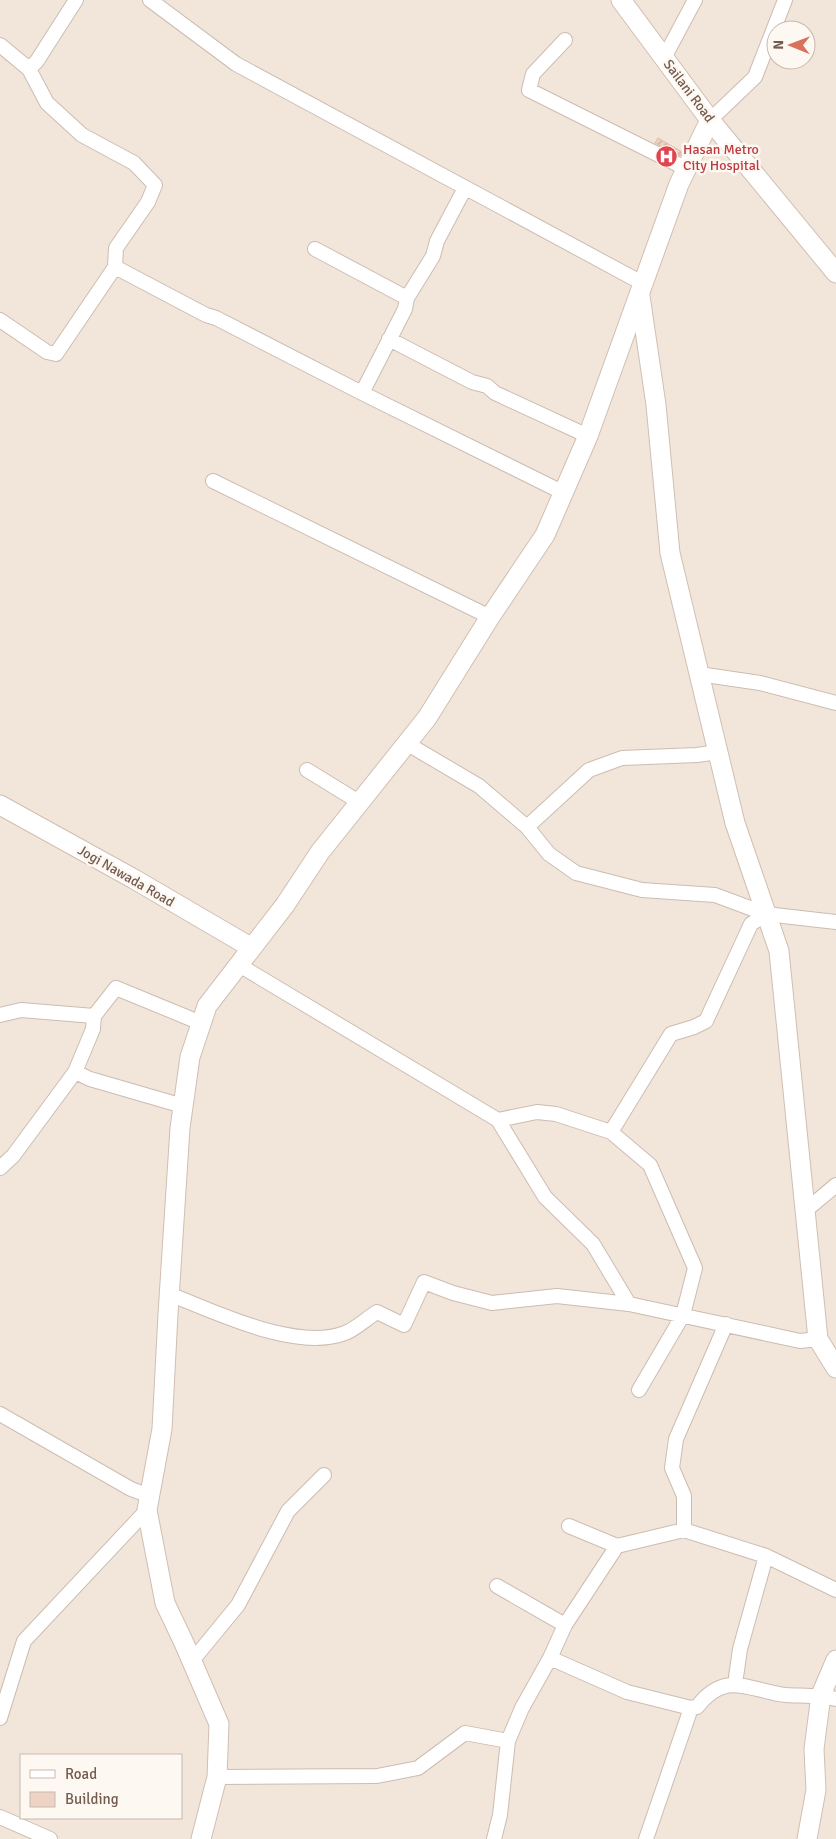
<svg xmlns="http://www.w3.org/2000/svg" width="836" height="1839" viewBox="0 0 836 1839" font-family="Signika,sans-serif">
  <style>
    .residential { fill: #f2e6da; fill-rule: evenodd }
    .building { fill: url(#building-hatch); stroke: #dfbaa7 }
    .lines { fill: none; stroke-linecap: round; stroke-linejoin: round }
    .street-casing { stroke: #ccbcb2; stroke-width: 16 }
    .secondary-casing { stroke: #d1beb2; stroke-width: 21 }
    .street { stroke: #fff; stroke-width: 14 }
    .secondary { stroke: #fff; stroke-width: 19 }
    .labels { text-anchor: middle; dominant-baseline: central; stroke-width: 5; stroke-linejoin: round; paint-order: stroke }
    .street-label { font-size: 14px; fill: #745b50; stroke: #fef8f2 }
    .health-label { font-size: 14px; fill: #be3a42; stroke: #fef8f2; text-anchor: start }
  </style>
  <defs>
    <pattern id="building-hatch" width="6" height="6" patternUnits="userSpaceOnUse" patternTransform="scale(1.25)"><rect width="6" height="6" fill="#eed3c5"/><path d="M-1 1l2-2M0 6l6-6M5 7l2-2" fill="none" stroke="#c5aea2"/></pattern>
  </defs>
  <rect width="100%" height="100%" fill="#fbf4eb"/>
  <path class="residential" d="M0 0H836V1839H0ZM776 30H806V60H776ZM21 1755H181V1818H21Z"/>
  <path class="building" d="M658 138 682 152 680 156 655 143Z"/>
  <g class="lines">
    <defs>
      <path id="street" d="M150 0 236 64 644 284
        M565 40 533 74 529 90 687 169
        M0 45 29 69 37 61 76 0
        M664 58 695 0
        M29 69 47 103 82 135 134 163 155 185 148 202 116 248 115 267 206 315 216 318 362 393 564 493
        M710 120 755 77 785 0
        M315 249 407 298
        M0 320 47 352 56 354 115 267
        M389 339 472 382 487 386 495 393 588 436
        M362 393 405 309 407 298 433 256 437 241 465 188
        M213 481 490 617
        M699 674 760 683 836 703
        M406 743 479 786 527 827 549 854 576 873 642 890 715 895 766 914 836 922
        M307 770 359 802
        M527 827 589 770 622 758 697 755 718 752
        M239 965 498 1120 545 1197 593 1244 629 1304
        M0 1015 21 1010 94 1016
        M75 1072 90 1079 183 1106
        M498 1120 537 1112 556 1114 611 1132 650 1165 695 1268 683 1315 639 1390
        M611 1132 671 1034 694 1027 706 1021 751 924 766 914
        M0 1168 13 1156 75 1072 93 1029 94 1016 116 988 201 1023
        M805 1211 836 1185
        M169 1294C216 1312 296 1352 345 1333 356 1329 367 1318 377 1312L404 1325 424 1282 453 1293 492 1303 557 1296 629 1304 800 1341 818 1339
        M0 1414 131 1489 150 1496
        M569 1526 617 1546 684 1530 766 1556 836 1590
        M684 1530V1496L672 1468 676 1439 726 1324
        M497 1586 565 1625
        M550 1658 627 1692 691 1708 646 1839
        M192 1661 238 1605 288 1511 324 1475
        M735 1684 740 1649 766 1556
        M691 1708 697 1707C726 1669 749 1691 786 1695 803 1696 819 1695 836 1699
        M0 1718 24 1641 147 1510
        M217 1777 377 1776 418 1768 465 1733 508 1741
        M0 1817 50 1839
        M494 1839 500 1815 508 1741 522 1708 550 1658 565 1625 617 1546"/>
      <path id="secondary" d="M621 0 710 120 836 273
        M640 296 656 405 670 553 735 823 779 951 818 1339 836 1368
        M0 805 134 879 252 948
        M201 1839 217 1777 219 1724 184 1643 165 1603 147 1510 162 1429 168 1314 180 1128 190 1057 207 1006 285 905 320 852 427 718 490 617 545 535 588 436 679 184 710 120
        M807 1839 816 1790 814 1749 821 1695 836 1660"/>
    </defs>
    <use href="#street" class="street-casing"/>
    <use href="#secondary" class="secondary-casing"/>
    <use href="#street" class="street"/>
    <use href="#secondary" class="secondary"/>
  </g>
  <defs>
    <symbol id="hospital-disc" viewBox="-11 -11 22 22"><circle r="9.5" fill="#e0444e" stroke="#fef8f2"/><path d="M-5-5h3v3.5h4V-5h3V5h-3V1.5h-4V5h-3Z" fill="#fff"/></symbol>
  </defs>
  <g fill-rule="evenodd">
    <use href="#hospital-disc" x="654" y="144" width="25" height="25"/>
  </g>
  <g class="labels">
    <g class="street-label">
      <text transform="translate(689 91) rotate(53)">Sailani Road</text>
      <text transform="translate(126 876) rotate(30)">Jogi Nawada Road</text>
    </g>
    <g class="health-label">
      <text x="683" y="149">Hasan Metro<tspan x="683" dy="16">City Hospital</tspan></text>
    </g>
  </g>
  <rect x="20" y="1754" width="162" height="65" fill="#fef8f2" stroke="#c7b9b1"/>
  <rect x="30" y="1770" width="25" height="8" fill="#ffffff" stroke="#c7b9b1"/>
  <text x="65" y="1779" font-size="15" fill="#745b50">Road</text>
  <rect x="30" y="1792" width="25" height="15" fill="#eed3c5" stroke="#c7b9b1"/>
  <text x="65" y="1804" font-size="15" fill="#745b50">Building</text>
  <g transform="translate(791 45) rotate(271)"><circle r="24" fill="#fef8f2" stroke="#c7b9b1"/>
  <path d="M0-4L9 19L0 12L-9 19Z" fill="#d8725d"/>
  <text y="-8" font-size="14" font-weight="bold" text-anchor="middle" fill="#745b50">N</text>
  </g>
</svg>
